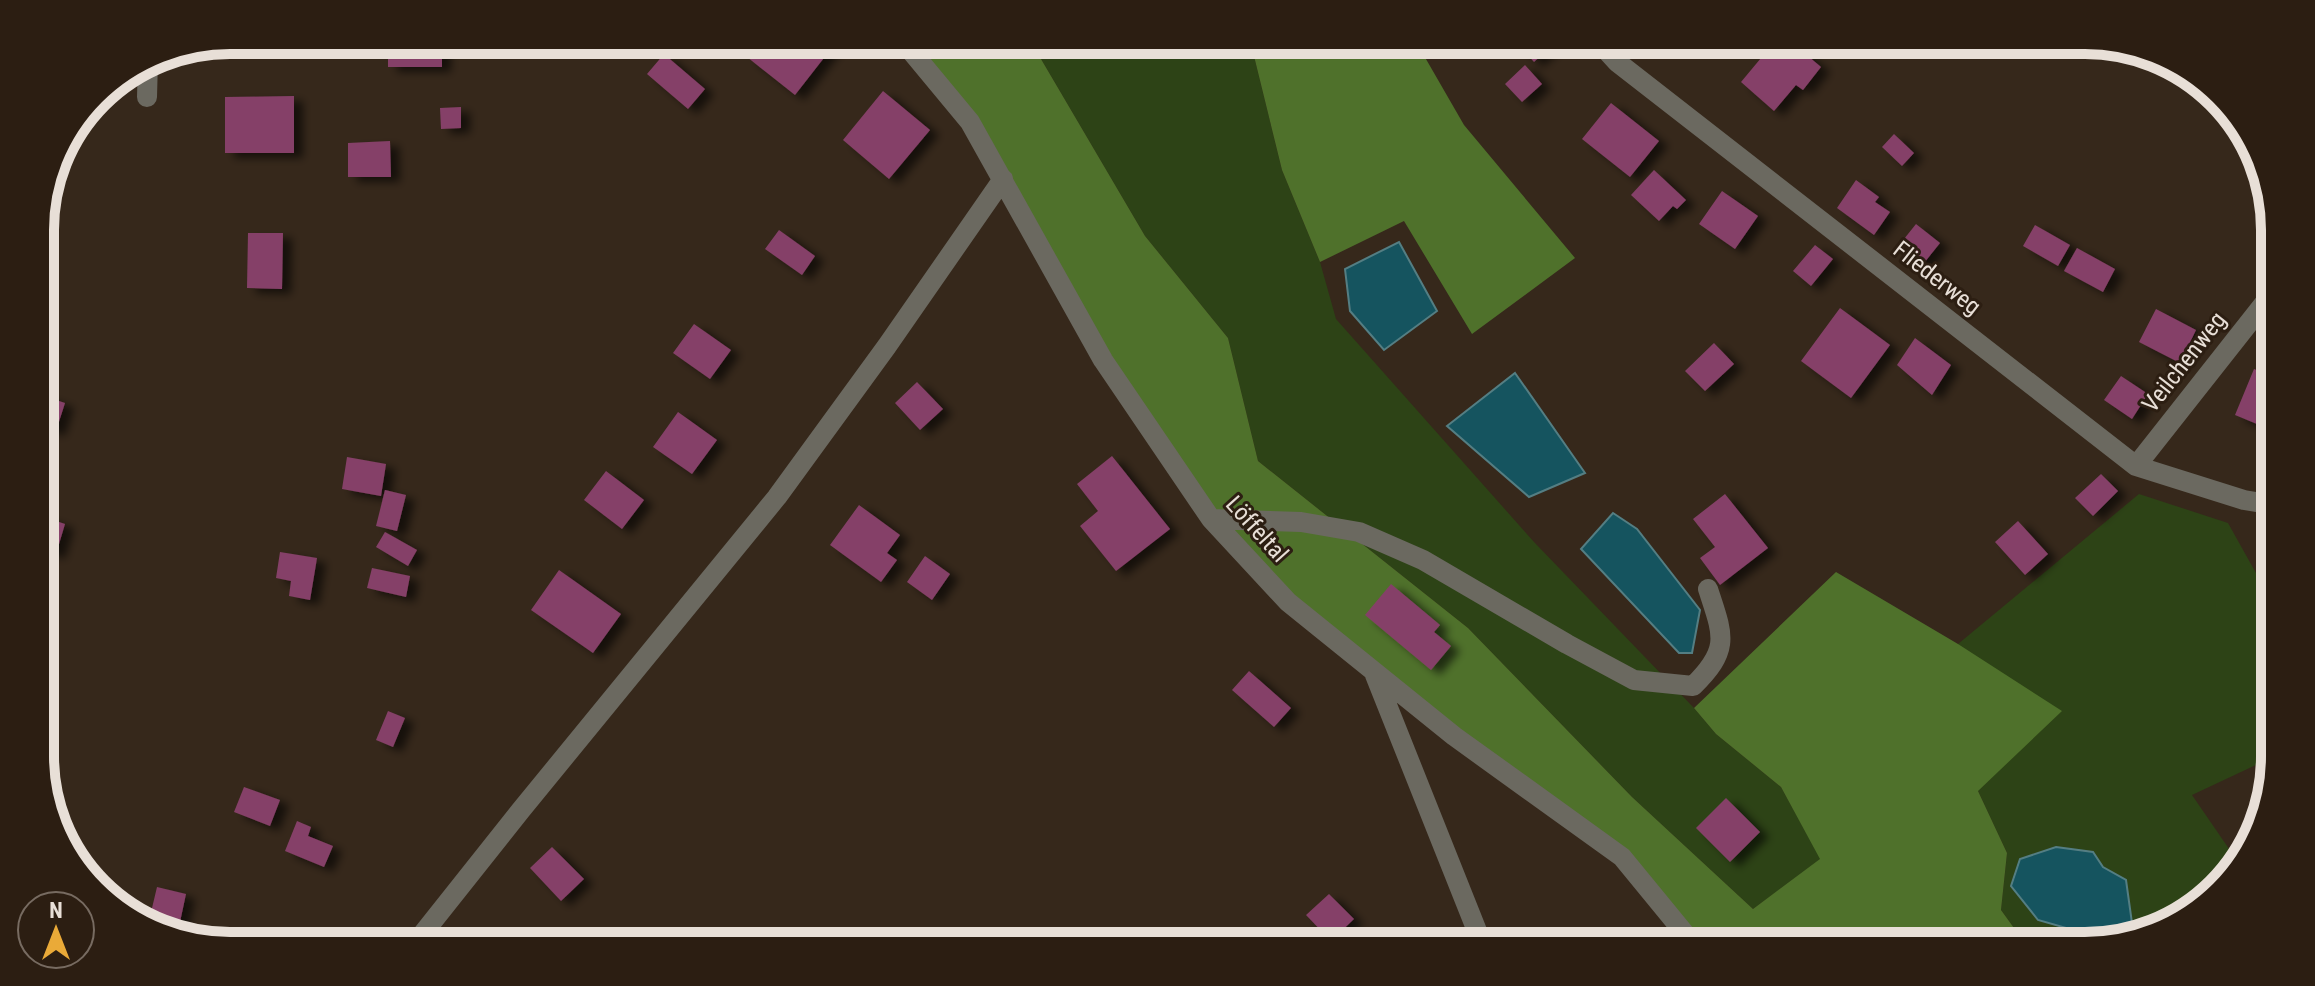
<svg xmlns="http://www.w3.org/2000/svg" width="2315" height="986" viewBox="0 0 2315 986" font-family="'Roboto Condensed',sans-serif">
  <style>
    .green { fill: #2d4316 }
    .forest { fill: #4f712b }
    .water { fill: #15545f; stroke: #547e83; stroke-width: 2 }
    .building { fill: #854068; filter: url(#shadow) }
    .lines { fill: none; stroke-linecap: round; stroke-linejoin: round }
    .minor { stroke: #6b6960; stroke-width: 20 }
    .labels { text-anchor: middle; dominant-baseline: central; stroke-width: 6; stroke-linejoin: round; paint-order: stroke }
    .street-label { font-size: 24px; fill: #e8dfd7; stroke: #2c1e12 }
    .rim { fill: none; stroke: #e8dfd7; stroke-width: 10 }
  </style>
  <defs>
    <filter id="shadow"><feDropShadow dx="9" dy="5" stdDeviation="4" flood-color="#0009"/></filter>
  </defs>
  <rect width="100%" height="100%" fill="#36281b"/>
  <path class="green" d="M1023 40H1245L1254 56 1282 170 1320 262 1336 319 1534 542 1694 708 1716 734 1781 787 1821 859 1753 909 1632 797 1468 628 1258 461 1228 338 1145 236 1041 59Z
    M2139 494 2228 523 2275 607V756L2192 795 2236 859 2191 914 2097 946H2027L2001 910 2007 853 1978 791 1958 644Z"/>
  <path class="forest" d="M902 40H1023L1041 59 1145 236 1228 338 1258 461 1468 628 1632 797 1753 909 1820 859 1781 787 1716 734 1694 708 1836 572 1958 644 2062 711 1978 791 2007 853 2001 910 2027 946H1695L1622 857 1288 602 1211 519 1003 179Z
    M1245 40H1415L1464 125 1575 258 1472 334 1404 221 1320 262 1282 170 1254 56Z"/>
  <path class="water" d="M1399 242 1437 311 1384 350 1350 311 1345 269Z
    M1515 373 1585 473 1529 497 1447 426Z
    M1613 513 1637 529 1700 610 1692 653H1679L1581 549Z
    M2056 847 2093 852 2103 867 2126 880 2132 923 2112 938 2087 934 2038 920 2011 886 2020 859Z"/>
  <path class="building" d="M388 40H442V67H388Z
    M761 40H827L834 45 795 95 747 57Z
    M1520 40H1558L1534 62 1517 43Z
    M1776 40H1789L1821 67 1803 90 1796 85 1774 111 1741 82Z
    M664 54 705 89 688 109 647 74Z
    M1525 65 1542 84 1522 102 1505 84Z
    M883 91 930 130 889 179 843 140Z
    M294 96V153H225V97Z
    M1611 103 1659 141 1630 177 1582 139Z
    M461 107V128L441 129 440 108Z
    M1894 134 1914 153 1902 166 1882 147Z
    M390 141 391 177H348V143Z
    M1654 170 1686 200 1677 209 1673 206 1659 221 1631 195Z
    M1856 180 1879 197 1875 202 1890 212 1874 235 1837 208Z
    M1722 191 1758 216 1735 249 1699 224Z
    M1916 224 1940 243 1920 268 1896 249Z
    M2035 225 2070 245 2058 266 2023 246Z
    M779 230 815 256 802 275 765 249Z
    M248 233H283L282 289 247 288Z
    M1815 245 1833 259 1811 286 1793 271Z
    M2077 248 2115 269 2103 292 2064 271Z
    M1840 308 1890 345 1851 398 1801 361Z
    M2156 309 2196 330 2180 363 2139 342Z
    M694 324 731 350 710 379 673 353Z
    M1915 338 1951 365 1932 395 1897 365Z
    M1714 343 1734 364 1705 391 1685 371Z
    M2254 369 2274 377V431L2235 415Z
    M2121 376 2148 394 2132 419 2104 400Z
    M917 382 943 409 920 430 895 403Z
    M41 395 65 403 56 431 41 426Z
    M678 412 717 440 692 474 653 447Z
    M1112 456 1170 529 1116 571 1080 526 1098 511 1077 484Z
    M347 457 386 464 381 496 342 489Z
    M606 471 644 500 622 529 584 500Z
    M2101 474 2118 491 2093 516 2075 498Z
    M385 490 406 495 397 531 376 526Z
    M1725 494 1768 548 1720 585 1700 558 1715 547 1693 519Z
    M859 505 900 535 887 553 897 560 881 582 830 545Z
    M41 516 65 524 56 554 41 549Z
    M2018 521 2048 554 2025 575 1995 542Z
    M385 532 417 550 408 566 376 547Z
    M280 552 317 558 310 600 289 596 291 581 276 578Z
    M925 556 950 574 932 600 907 582Z
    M372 568 410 576 406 597 367 588Z
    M559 570 621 614 593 653 531 610Z
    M1391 584 1440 625 1434 632 1451 646 1431 670 1365 615Z
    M1249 671 1291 708 1274 727 1232 690Z
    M388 711 405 718 393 747 376 740Z
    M244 787 280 800 270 826 234 812Z
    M1726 798 1760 832 1730 862 1696 828Z
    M297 821 311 827 308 836 333 846 324 867 285 851Z
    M552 847 584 879 561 901 530 868Z
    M157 887 186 894 177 936 157 932 148 925Z
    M1329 894 1354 919 1331 941 1306 915Z"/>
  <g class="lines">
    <path class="minor" d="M902 40 970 122 1103 360 1211 519 1288 602 1454 736 1622 857 1695 946
      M1597 40 1617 62 2136 466 2244 500 2274 505
      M147 97 148 60
      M2136 466 2274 291
      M1211 519 1301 522 1359 532 1423 560 1567 644 1634 680 1693 686C1731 649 1723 635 1708 589
      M1375 675 1483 946
      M413 946 521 810 777 497 887 346 1003 179"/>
  </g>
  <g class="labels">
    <g class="street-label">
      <text transform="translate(1937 278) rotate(38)">Fliederweg</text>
      <text transform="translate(2184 362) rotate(-52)">Veilchenweg</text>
      <text transform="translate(1257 529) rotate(48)">Löffeltal</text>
    </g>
  </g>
  <path d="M0 0H2315V986H0ZM230 54H2085A176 176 0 0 1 2261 230V756A176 176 0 0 1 2085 932H230A176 176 0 0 1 54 756V230A176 176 0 0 1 230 54Z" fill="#2c1e12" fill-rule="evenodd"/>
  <path class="rim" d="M230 54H2085A176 176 0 0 1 2261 230V756A176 176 0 0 1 2085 932H230A176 176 0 0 1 54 756V230A176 176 0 0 1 230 54Z"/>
  <g transform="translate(56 930)"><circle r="38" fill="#2c1e12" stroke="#776b61" stroke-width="2"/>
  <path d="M0-6L14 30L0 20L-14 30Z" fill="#eaaa38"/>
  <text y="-12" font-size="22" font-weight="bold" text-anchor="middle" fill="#e8dfd7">N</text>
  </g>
</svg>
